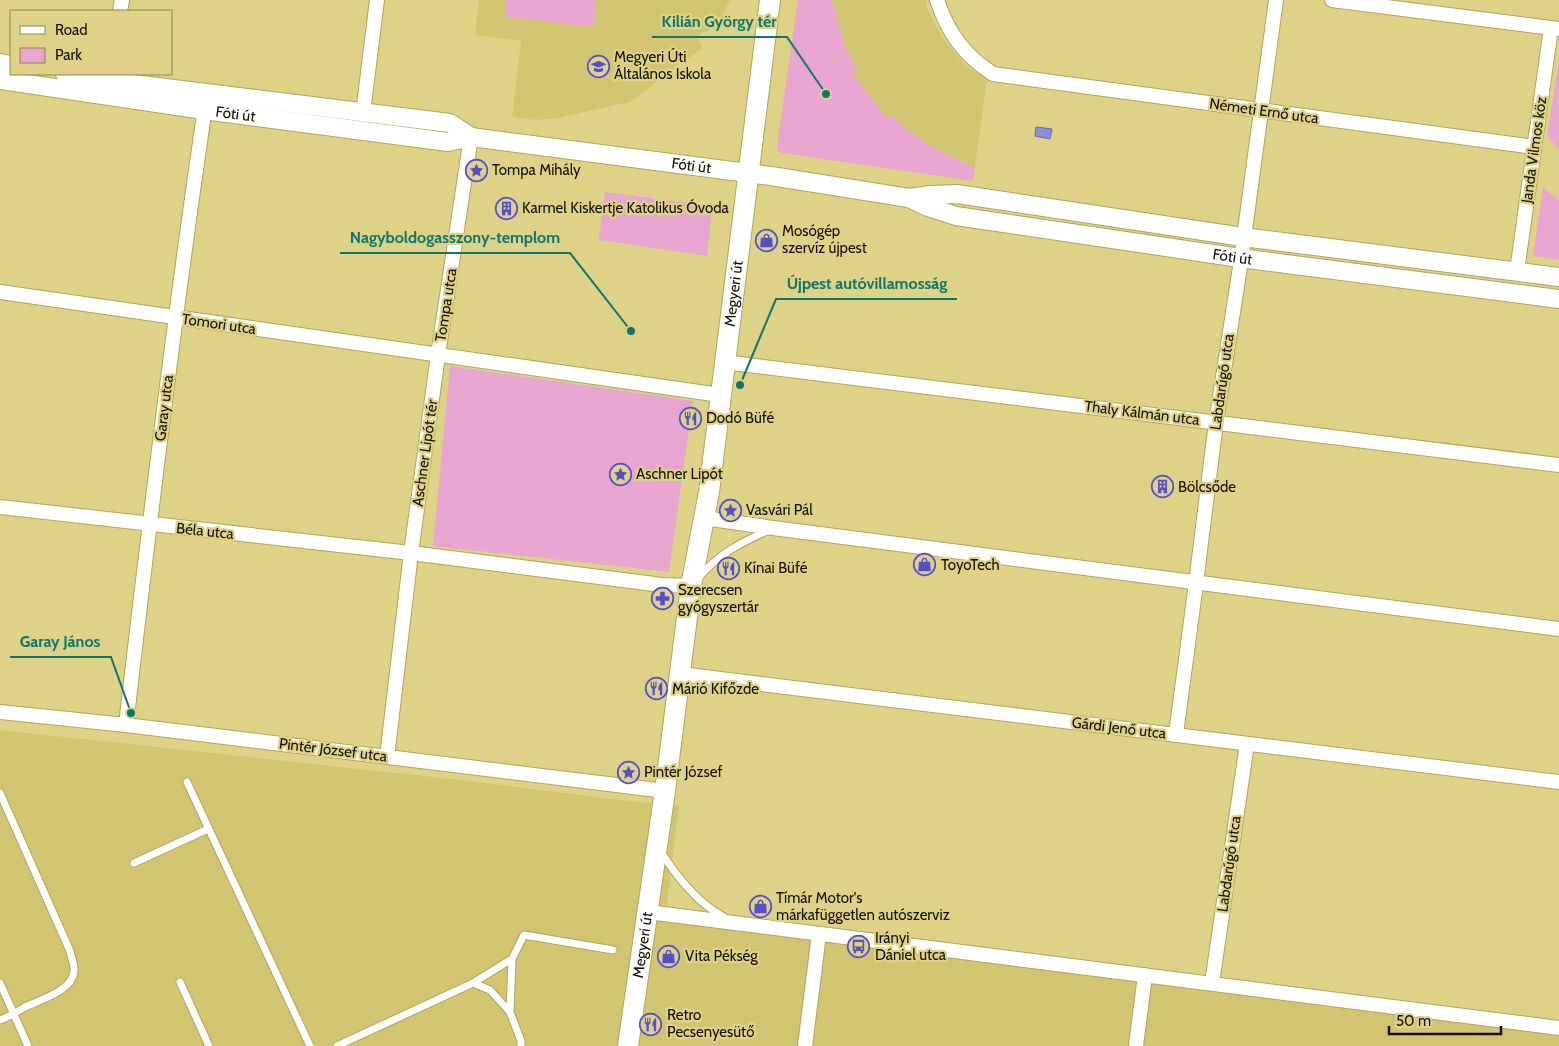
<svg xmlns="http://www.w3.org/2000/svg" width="1559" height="1046" viewBox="0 0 1559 1046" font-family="Cabin,sans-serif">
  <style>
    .built { fill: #d2c572 }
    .green { fill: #e8a5d0 }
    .water { fill: #8b8fe3; stroke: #67699f }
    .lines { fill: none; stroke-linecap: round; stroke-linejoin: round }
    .service-casing { stroke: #b0a55b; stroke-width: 9 }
    .minor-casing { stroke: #b0a55b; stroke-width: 16 }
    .tertiary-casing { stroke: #b0a55b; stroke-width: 20 }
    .secondary-casing { stroke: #b0a55b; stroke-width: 22 }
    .service { stroke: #fff; stroke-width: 7 }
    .minor { stroke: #fff; stroke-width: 14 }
    .tertiary { stroke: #fff; stroke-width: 18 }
    .secondary { stroke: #fff; stroke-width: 20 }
    .labels { text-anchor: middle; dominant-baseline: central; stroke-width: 4.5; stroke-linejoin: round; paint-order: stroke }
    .poi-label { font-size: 15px; fill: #120f00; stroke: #ded287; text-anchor: start }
    .street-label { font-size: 15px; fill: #120f00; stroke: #ded287 }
    .leader { fill: none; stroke: #0f766e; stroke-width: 2 }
    .callout-dot { fill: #0f766e; stroke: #ded287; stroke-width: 2 }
    .callout-label { font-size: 16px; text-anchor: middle; font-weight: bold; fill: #0f766e; stroke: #ded287; stroke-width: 4.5; stroke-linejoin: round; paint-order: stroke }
  </style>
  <rect width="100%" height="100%" fill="#ded287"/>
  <path class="built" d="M479 0H730L719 22 705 33 704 31 696 37 703 47 630 102 558 118 536 120 512 117 521 41 475 35Z
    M832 0H926L927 7 941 36 965 65 987 79 975 167 935 149 902 126 891 115 886 118 852 73 857 69 845 47Z
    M0 730 461 780 637 802 679 805 665 919 1559 1034V1046H0Z"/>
  <path class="green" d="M506 0H596L594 27 505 17Z
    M798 0H832L845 47 857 69 852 73 886 117 891 115C915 139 943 155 975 167L973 181 782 153 778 151 777 146Z
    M1559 62V150L1547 135Z
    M1543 187 1559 201V260L1533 256Z
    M605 192 712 206 707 256 599 240Z
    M450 366 693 401 669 572 433 546Z"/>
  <path class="water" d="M1036 127 1052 129 1050 139 1035 136Z"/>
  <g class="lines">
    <defs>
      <path id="service" d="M698 578C720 553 740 543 769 530
        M187 782 310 1046
        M0 793 70 951C71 957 75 965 74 971 73 991 39 1000 25 1007 16 1012 9 1017 0 1020
        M661 852C677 877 697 903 724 917
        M134 863 208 829
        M180 982 209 1046
        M0 983 28 1046
        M473 983 512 959 524 935 613 950
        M510 1012 512 959
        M337 1046 473 983 490 990 510 1012 521 1041V1046"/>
      <path id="minor" d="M937 0C948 33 964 55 993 74L1534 147
        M1332 0 1559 29
        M120 11 122 0
        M363 113 377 0
        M1517 271 1551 28
        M0 292 720 395
        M724 362 1559 465
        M0 507 411 553 662 585 691 586
        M704 518 773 528 1559 629
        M680 674 1559 782
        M0 712 126 725 665 791
        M126 725C150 517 175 309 206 101
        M1176 734 1195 591 1216 422 1240 267 1276 0
        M387 757 411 553 438 355 471 137
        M648 912 1559 1028
        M1212 983 1247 744
        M805 1046 819 934
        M1136 1046 1145 975"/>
      <g id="tertiary">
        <path d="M0 63 11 65"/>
        <path d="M65 74 109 81 450 123 471 137"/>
        <path id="s1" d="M0 80 204 110 448 142 471 137 771 176 909 198 928 207 956 216 1240 258 1559 299"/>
        <path d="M909 198 930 195 957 194 1243 237 1559 277"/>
      </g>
      <g id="secondary">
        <path id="s2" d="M628 1046 665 791 691 586 709 492 770 0"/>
      </g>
    </defs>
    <use href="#service" class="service-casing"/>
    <use href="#minor" class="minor-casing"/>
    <use href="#tertiary" class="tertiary-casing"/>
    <use href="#secondary" class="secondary-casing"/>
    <use href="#service" class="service"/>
    <use href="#minor" class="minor"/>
    <use href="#tertiary" class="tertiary"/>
    <use href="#secondary" class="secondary"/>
  </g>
  <defs>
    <symbol id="school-ring" viewBox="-11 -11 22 22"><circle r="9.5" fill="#ded287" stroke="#574fc7" stroke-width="1.5"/><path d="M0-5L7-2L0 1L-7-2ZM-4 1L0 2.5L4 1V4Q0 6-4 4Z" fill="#574fc7"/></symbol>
    <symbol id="sight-ring" viewBox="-11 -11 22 22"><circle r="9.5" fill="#ded287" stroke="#574fc7" stroke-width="1.5"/><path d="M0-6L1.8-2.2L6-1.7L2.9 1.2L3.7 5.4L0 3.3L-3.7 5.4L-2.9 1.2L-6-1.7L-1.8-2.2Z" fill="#574fc7"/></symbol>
    <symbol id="building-ring" viewBox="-11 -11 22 22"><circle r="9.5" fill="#ded287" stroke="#574fc7" stroke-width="1.5"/><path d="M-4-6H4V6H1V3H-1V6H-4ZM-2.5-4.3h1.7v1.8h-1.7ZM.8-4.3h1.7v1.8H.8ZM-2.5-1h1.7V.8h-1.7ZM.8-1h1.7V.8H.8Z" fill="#574fc7"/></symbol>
    <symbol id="shop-ring" viewBox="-11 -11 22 22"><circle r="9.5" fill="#ded287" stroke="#574fc7" stroke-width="1.5"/><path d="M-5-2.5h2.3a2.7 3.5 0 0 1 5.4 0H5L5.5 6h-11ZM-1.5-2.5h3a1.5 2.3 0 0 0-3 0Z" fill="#574fc7"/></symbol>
    <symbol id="restaurant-ring" viewBox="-11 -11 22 22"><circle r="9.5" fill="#ded287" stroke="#574fc7" stroke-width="1.5"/><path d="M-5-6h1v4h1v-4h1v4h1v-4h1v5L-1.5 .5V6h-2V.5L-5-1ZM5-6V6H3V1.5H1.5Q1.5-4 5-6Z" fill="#574fc7"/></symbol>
    <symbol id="pharmacy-ring" viewBox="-11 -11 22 22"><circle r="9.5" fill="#ded287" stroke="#574fc7" stroke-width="1.5"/><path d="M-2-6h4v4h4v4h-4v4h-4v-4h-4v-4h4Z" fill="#574fc7"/></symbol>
    <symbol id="bus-ring" viewBox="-11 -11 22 22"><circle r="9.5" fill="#ded287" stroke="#574fc7" stroke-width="1.5"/><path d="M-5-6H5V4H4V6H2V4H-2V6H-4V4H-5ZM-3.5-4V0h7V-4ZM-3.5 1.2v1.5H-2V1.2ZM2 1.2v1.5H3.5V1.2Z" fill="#574fc7"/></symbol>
  </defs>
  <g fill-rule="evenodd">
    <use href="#school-ring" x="586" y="54" width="25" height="25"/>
    <use href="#sight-ring" x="464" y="158" width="25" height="25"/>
    <use href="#building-ring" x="494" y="196" width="25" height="25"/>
    <use href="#shop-ring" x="754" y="228" width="25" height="25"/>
    <use href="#restaurant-ring" x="678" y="406" width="25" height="25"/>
    <use href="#sight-ring" x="608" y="462" width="25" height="25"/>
    <use href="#building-ring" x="1150" y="474" width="25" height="25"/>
    <use href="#sight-ring" x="718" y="498" width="25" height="25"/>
    <use href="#shop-ring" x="912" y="552" width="25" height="25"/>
    <use href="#restaurant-ring" x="716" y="556" width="25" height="25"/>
    <use href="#pharmacy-ring" x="650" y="586" width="25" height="25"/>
    <use href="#restaurant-ring" x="644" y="676" width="25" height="25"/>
    <use href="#sight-ring" x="616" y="760" width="25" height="25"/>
    <use href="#shop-ring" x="748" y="894" width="25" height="25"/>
    <use href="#bus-ring" x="846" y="934" width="25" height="25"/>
    <use href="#shop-ring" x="656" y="944" width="25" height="25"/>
    <use href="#restaurant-ring" x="638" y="1012" width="25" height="25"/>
  </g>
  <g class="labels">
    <g class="poi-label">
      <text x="614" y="57">Megyeri Úti<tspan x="614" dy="17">Általános Iskola</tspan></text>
      <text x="492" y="170">Tompa Mihály</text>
      <text x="522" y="208">Karmel Kiskertje Katolikus Óvoda</text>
      <text x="782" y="231">Mosógép<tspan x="782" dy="17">szervíz újpest</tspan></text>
      <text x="706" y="418">Dodó Büfé</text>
      <text x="636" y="474">Aschner Lipót</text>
      <text x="1178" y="487">Bölcsőde</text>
      <text x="746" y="510">Vasvári Pál</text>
      <text x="941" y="565">ToyoTech</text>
      <text x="744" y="568">Kínai Büfé</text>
      <text x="678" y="590">Szerecsen<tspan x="678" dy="17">gyógyszertár</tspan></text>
      <text x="672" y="689">Márió Kifőzde</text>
      <text x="644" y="772">Pintér József</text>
      <text x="776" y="898">Tímár Motor's<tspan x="776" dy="17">márkafüggetlen autószerviz</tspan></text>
      <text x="875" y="938">Irányi<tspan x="875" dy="17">Dániel utca</tspan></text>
      <text x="685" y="956">Vita Pékség</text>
      <text x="667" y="1015">Retro<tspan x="667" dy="17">Pecsenyesütő</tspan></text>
    </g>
    <g class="street-label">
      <text transform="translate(1264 111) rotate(8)">Németi Ernő utca</text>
      <text stroke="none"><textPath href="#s1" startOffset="238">Fóti út</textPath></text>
      <text transform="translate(1534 150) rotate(-82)">Janda Vilmos köz</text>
      <text stroke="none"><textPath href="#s1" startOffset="698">Fóti út</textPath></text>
      <text stroke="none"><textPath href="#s1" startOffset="1248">Fóti út</textPath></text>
      <text stroke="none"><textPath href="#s2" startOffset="760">Megyeri út</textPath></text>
      <text transform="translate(446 305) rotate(-81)">Tompa utca</text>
      <text transform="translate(219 324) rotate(8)">Tomori utca</text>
      <text transform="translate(1222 382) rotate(-82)">Labdarúgó utca</text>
      <text transform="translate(164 408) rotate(-83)">Garay utca</text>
      <text transform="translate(1142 413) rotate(7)">Thaly Kálmán utca</text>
      <text transform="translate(425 453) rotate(-82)">Aschner Lipót tér</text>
      <text transform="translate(205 531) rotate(6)">Béla utca</text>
      <text transform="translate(1119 728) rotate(7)">Gárdi Jenő utca</text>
      <text transform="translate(333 750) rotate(7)">Pintér József utca</text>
      <text transform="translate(1229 864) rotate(-82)">Labdarúgó utca</text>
      <text stroke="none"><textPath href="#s2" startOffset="102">Megyeri út</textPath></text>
    </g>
  </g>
  <path class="leader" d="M826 94L787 37H652M631 331L570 253H340M740 385L776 299H957M131 713L111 657H10"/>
  <g class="callout-dot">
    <circle cx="826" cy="94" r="5"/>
    <circle cx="631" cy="331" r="5"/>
    <circle cx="740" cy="385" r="5"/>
    <circle cx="131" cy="713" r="5"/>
  </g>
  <g class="callout-label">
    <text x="719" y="27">Kilián György tér</text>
    <text x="455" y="243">Nagyboldogasszony-templom</text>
    <text x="867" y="289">Újpest autóvillamosság</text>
    <text x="60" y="647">Garay János</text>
  </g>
  <rect x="10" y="10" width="162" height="65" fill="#ded287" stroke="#8c8451"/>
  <rect x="20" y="26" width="25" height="8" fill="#ffffff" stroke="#8c8451"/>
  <text x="55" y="35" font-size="15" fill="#120f00">Road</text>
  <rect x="20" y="48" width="25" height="15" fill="#e8a5d0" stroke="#8c8451"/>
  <text x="55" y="60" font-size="15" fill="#120f00">Park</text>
  <path d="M1389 1026v8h112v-8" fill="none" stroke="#120f00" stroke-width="2.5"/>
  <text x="1396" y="1026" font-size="15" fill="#120f00" stroke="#ded287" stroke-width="4" paint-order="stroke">50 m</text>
</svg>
